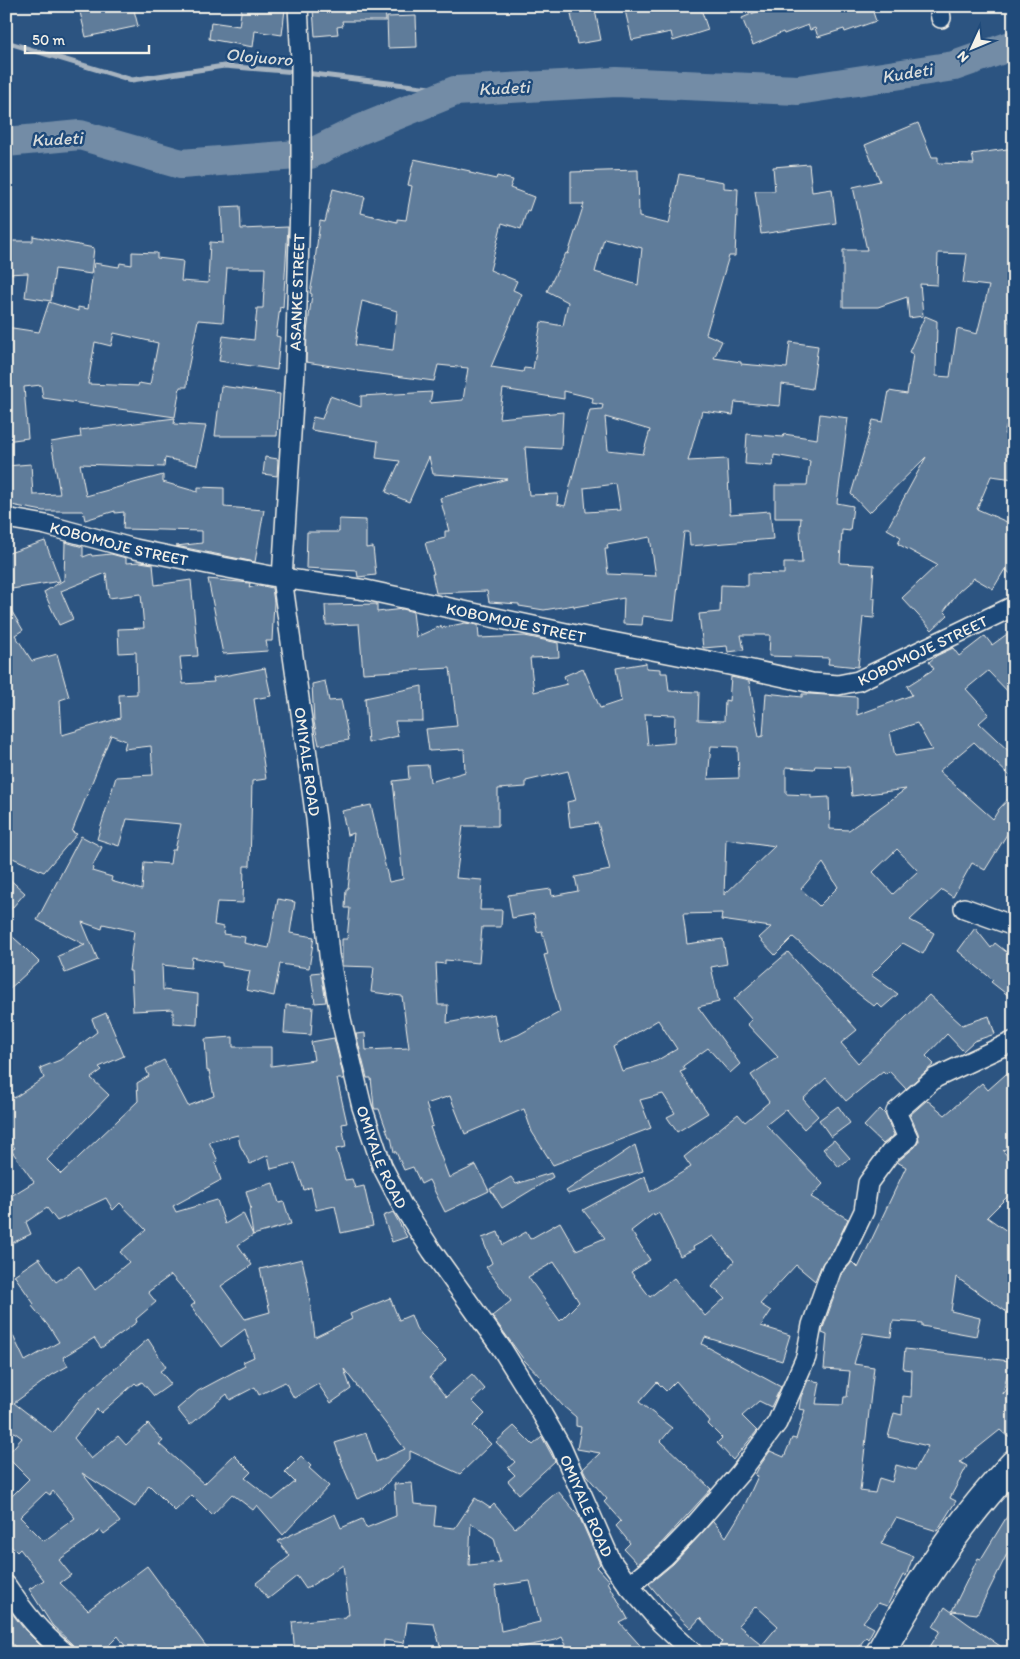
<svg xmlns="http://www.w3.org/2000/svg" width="1020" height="1659" viewBox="0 0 1020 1659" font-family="Itim,sans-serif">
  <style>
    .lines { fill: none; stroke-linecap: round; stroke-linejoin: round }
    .stream { stroke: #a7b4c0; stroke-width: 5 }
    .river { stroke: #738ca6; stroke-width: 30 }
    .building { fill: #5e7b9a; stroke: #f4f1e8; fill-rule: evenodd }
    .street-casing { stroke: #f4f1e8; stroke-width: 22 }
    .highway-casing { stroke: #f4f1e8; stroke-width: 31 }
    .street { stroke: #1f4a7a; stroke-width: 19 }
    .highway { stroke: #1f4a7a; stroke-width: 28 }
    .labels { text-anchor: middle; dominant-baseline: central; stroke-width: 5; stroke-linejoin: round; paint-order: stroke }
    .street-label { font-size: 16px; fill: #f4f1e8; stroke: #1f4a7a }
    .water-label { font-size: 18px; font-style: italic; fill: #dadddb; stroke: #1f4a7a }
  </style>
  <rect width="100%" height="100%" fill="#2c5481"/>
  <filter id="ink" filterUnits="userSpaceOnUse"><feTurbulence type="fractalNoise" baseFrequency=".02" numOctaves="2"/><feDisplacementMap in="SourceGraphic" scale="10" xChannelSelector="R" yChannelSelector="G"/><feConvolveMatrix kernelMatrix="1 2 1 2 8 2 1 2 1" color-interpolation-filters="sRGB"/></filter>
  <g filter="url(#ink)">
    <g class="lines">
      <path class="stream" d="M6 42 132 80 224 66 296 72
        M305 73 455 91"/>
      <path class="river" d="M6 142 80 135 181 164 310 154 359 130 455 91 616 82 798 90 954 66 1014 45"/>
    </g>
    <path class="building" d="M89 6H133L138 26 86 37 79 8Z
      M242 6H266L285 9 282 35 255 31 253 47 209 39 211 22 239 26Z
      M324 6H385L386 21H342L343 26 337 27 338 34 315 36 313 9H324Z
      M624 6H675L677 11 688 7 689 10 700 6 708 30 673 41 671 32 632 40Z
      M770 6H871L876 21 845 32 844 29 818 37 815 28 810 30 808 25 784 34 783 32 753 45 742 18Z
      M595 10 601 40 577 44 571 14Z
      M416 16 417 47 388 48 387 17Z
      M918 123 932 157H938V163L974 164 972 154 1014 148 1010 226H1014V304L1009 322 1014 323V410H1011L1004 434 1014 436V479L991 476 977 509 1014 525V577L1005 569 993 589 974 578 959 591 944 611 948 615 932 630 902 598 937 565 898 544 901 537 887 529 926 457 869 513 851 494 873 420 883 422 889 391 907 394 913 354 909 352 925 316 937 321 936 376 950 377 957 329 977 334 989 286 963 283 967 254 938 253 937 285 920 284 923 316 909 318 907 297 878 307H843V250H867L853 187 880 181 865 145Z
      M414 159 470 171V173L496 179 497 176 513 180 510 188 534 197 529 211 527 210 521 229 502 223 490 270 517 281 513 290 522 294 491 367 523 372 524 368 533 369 541 322 563 326 568 302 547 291 566 253 568 254 584 204H571V172L638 170 639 217 669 224 679 174 724 182V188L738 189 735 256H729L706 334 722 341 714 358 741 362V364L787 368 790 342 818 346 812 389 782 384 780 406 735 402 733 415 702 411 688 461 727 459 730 514 770 511 773 539 690 546 689 532H684L674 620 643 616 642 625 623 624 624 598 574 607V605L544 610 519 606V604L489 602 487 591 436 593 432 574H434L425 543 445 538V531H449L440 498 507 479 433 474 429 457 409 502 386 492 400 461 376 458 378 441 311 430 313 417 322 419 330 396 361 407V396L432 392 430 403 463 400 468 368 438 365 434 381 357 371V370L306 362 307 332 312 294 310 293 316 260H315L320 221 325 222 333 189 365 197 361 213 397 222V219L406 220 412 186 408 185ZM604 238 642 248 638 285 595 272ZM362 301 397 311 393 350 355 345 357 332H356ZM503 389 564 399V391L593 398 592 403 603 405 602 409 590 410 565 506 557 504 558 494 529 495 525 447 561 449 563 412 499 418ZM605 417 650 430 643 454 608 450ZM616 484 620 510 586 512 584 488ZM650 537 656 576 608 574 605 549H608L607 545Z
      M809 164 812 192 832 189 836 223 761 234 755 191H775L773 167Z
      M240 206 241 229 288 227 283 308 280 307 276 336 280 337 277 370 219 361 223 336 254 340 257 308H263L265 268H227L223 322 198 320 188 369 187 387H180L175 417 43 398 41 385 24 387 28 438 6 441V327L39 332 49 302 78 311V307L88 309 94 263 119 267 120 263 132 265V252L157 253V258L183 261 181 281 208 283 210 242 223 243 221 207ZM114 333 158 343 150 385 139 383 138 386 88 384 95 342 111 346Z
      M33 236 94 248 91 274 55 269 51 301 25 297 28 273 6 274V241H33Z
      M221 386 280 394 277 436H215Z
      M820 414 848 418 837 503 853 506 850 531 842 530 840 563 874 565 872 598H875L874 618 863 617 858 667 828 664 829 658 769 656 770 635H741L744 650 728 652 727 646 703 648 699 614 720 612 721 585 748 586V573L784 574V563H802L800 528 801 518H775V485H807L810 461 774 455 773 466 745 464 747 434 783 437 784 434 817 439Z
      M175 418 174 424 206 426 197 465 165 458 164 467 80 464 86 496 163 475V482L198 492V487L224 488V507L264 510 255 562 176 546 202 543V531L123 529 124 512 115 513V511L85 520 83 511H43L6 504V466L31 464 33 495 60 494 51 442 81 437 80 430Z
      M265 457 278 459 277 476 263 474Z
      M339 519 366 520V548L373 547 376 575 358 577 357 571 306 568 307 532H339Z
      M45 541 60 581 6 590V554Z
      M65 542 83 547V557L91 554 92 556 111 554 126 558V563L140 562 153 564 155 585 191 580 198 656 180 657 183 684 214 682 213 678 265 668 271 696 254 699 266 779 252 781 250 866H244L243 903 217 902 214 925 224 927 223 934 245 937 244 943 269 948 278 899 295 902 290 933 314 937 309 968 280 964 274 996 246 990 250 971 222 966V963L192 957 191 968 162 965 163 990 198 994 197 1025 173 1023V1009L133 1011 131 971H129L134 931 103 924 102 929 82 922 98 960 65 973 58 956 85 945 37 920 81 836 102 847 92 867 93 868 92 871 112 877 111 881 142 890 144 862 170 864 172 850H175L181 824 127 819 119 846 97 839 116 777 153 775 151 746 124 749 126 741 111 735 72 832 77 834 44 872 6 855V602L23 630 15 635 32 661 57 654 69 697 60 700 62 735 120 718 119 695 137 694 136 652 119 653 118 629 144 628 141 594 109 598 106 573 61 591 73 619 59 625 44 592 64 580Z
      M208 579 250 583 249 588 259 585 272 588 274 602 272 641H266L268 651 223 654Z
      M377 604V612L403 609 413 612 416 637 441 626V628L465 623 478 625 479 638 525 636 558 643 559 657 530 658 534 692 567 684 564 676 583 668 600 708 621 701 616 668 646 663V668L661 669V673H667L669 691 699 692 698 720 724 721 725 700 729 701 731 677 749 681 759 737 763 736 766 693 802 697V694H810L857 697V715L912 695 907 686 934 669 929 662 936 656 953 648 959 656 985 636 992 645 1014 629V698L988 671 966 689 989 714 979 723 1014 756V780L974 742 939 771 993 819 999 809 1014 793V823L985 870 972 863 953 897 942 890 910 920 934 933 923 954 903 943 871 975 898 994 882 1008 877 1003 874 1006 856 992 793 937 775 955 759 938 771 927 721 920 722 913 683 914 687 944 723 939 727 964 711 967 719 1002 698 1007 740 1064 730 1073 708 1048 683 1066 685 1070 680 1072 708 1113 677 1132 667 1117 675 1113 663 1094 640 1100 651 1128 553 1165 532 1132 524 1109 465 1134 450 1096 426 1104 433 1126 430 1127 449 1178 476 1165 489 1191 445 1212 429 1180 421 1184 413 1167 404 1170 396 1152H394L391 1137H389L379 1109H375L374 1107 371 1078H367L356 1034 365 1033 366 1050 409 1048 402 996 371 992 374 967 342 966V939H347L350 908H345L346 889H348L354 833 347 835 342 811 371 805 389 882 403 879 393 781 409 779 408 766 428 765 430 782 465 772 464 749 429 751 426 729 457 726 450 668 363 673 359 624 326 625 325 605ZM645 714 675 715 674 743 648 745ZM917 723 932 750 895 756 890 732ZM711 746 738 747 739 778 708 779ZM815 766 849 767 852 796 906 789 849 830 830 829 829 797 811 798V795L786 794V767L814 769ZM568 771 576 800 567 802 570 827 598 823 610 870 575 877 578 891 552 896 551 889 508 895 512 918 534 914 537 932 542 931 548 954 544 955 560 1012 518 1035 499 1042 494 1014 447 1023 448 1005H438L436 963 445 964V960L479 963 482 927H501L502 910H480L482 880 456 878 463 826H498V789L526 787V781ZM726 839 775 846 724 895ZM897 849 918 871 893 894 873 872ZM823 863 838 887 819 906 801 889ZM658 1020 677 1049 656 1061 622 1071 613 1047Z
      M325 681 329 701 341 700 349 740 319 745 314 722 312 684Z
      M422 686 423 721H395L398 736 368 743 365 698Z
      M6 876 25 893 6 915Z
      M975 928 991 948 995 943 1014 958V1000L991 982 993 980 958 951Z
      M6 931 23 946 39 962 6 992Z
      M788 952 857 1030 841 1043 858 1063 929 995 962 1025 989 1016 995 1034 974 1041 963 1051 947 1034 926 1056 934 1064 906 1089 889 1071 886 1074 883 1071 846 1101 826 1078 803 1099 818 1116 804 1129 786 1109 766 1125 823 1184 811 1197 848 1219 833 1251 822 1264 815 1281 796 1265 760 1304 771 1311 761 1326 790 1335 782 1361 705 1337 702 1344 781 1387 771 1407 759 1401 742 1416 757 1431 733 1460 717 1443 722 1438 708 1424 710 1421 676 1381 666 1391 657 1382 639 1402 672 1428 661 1441 711 1489 657 1548 638 1564 624 1549 630 1543 616 1526 621 1521 604 1502 607 1499 586 1475 583 1469 600 1453 577 1449 581 1427 576 1426V1417L563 1406 540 1380 542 1379 524 1360 492 1316 511 1301 486 1267 492 1263 482 1238 498 1232 503 1245 526 1232 530 1239 560 1222 576 1250 605 1238 583 1210 645 1176 650 1192 691 1167 684 1157 738 1114 745 1122 769 1102 751 1075 778 1057 747 1024 752 1020 734 999ZM659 1213 680 1256 694 1249 693 1247 713 1236 734 1261 712 1287 725 1298 705 1316 674 1278 650 1297 631 1272 650 1260 631 1231 653 1214 654 1216ZM554 1262 579 1302 560 1321 528 1277Z
      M321 972 326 1002 315 1003 311 973Z
      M286 1005 313 1007 311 1035 284 1033Z
      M106 1013 124 1056 99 1067 102 1070 91 1078 109 1095 47 1160 61 1174 138 1101 137 1083 149 1076 146 1069 164 1060 188 1106 214 1096 209 1071H207L205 1039 233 1037V1047H271V1066L314 1060 311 1042 334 1038 344 1079H337L347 1123 342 1124 346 1147 336 1149 345 1180 352 1179 355 1188 364 1186 373 1226 341 1233 335 1206 316 1210 311 1187 304 1190 295 1163 271 1169 268 1155 250 1164 240 1145 238 1135 209 1142 218 1161 215 1163 221 1180 173 1206 176 1212 217 1200 225 1224 243 1213 253 1235 249 1210 251 1209 246 1191 273 1183 279 1203 284 1202 291 1224 253 1235 238 1245 252 1265 221 1286 245 1319 270 1312 260 1269 302 1259 308 1286 315 1337 352 1319 350 1314 390 1298 399 1320 411 1315 416 1328 421 1335 446 1360 430 1377 446 1397 472 1374 485 1389 472 1401 485 1414 473 1426 491 1444 460 1474 410 1451V1459L382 1488 357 1499 345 1471 335 1443 366 1433 376 1462 405 1449 344 1369 351 1389 331 1403 318 1384 294 1398 285 1382 259 1395 255 1387 230 1400 227 1394 190 1425 177 1409 198 1391 245 1366 243 1362 254 1357 245 1329 221 1347 191 1306 195 1303 171 1275 148 1292 156 1302 136 1319 137 1322 101 1348 94 1338 63 1357 68 1366 52 1375 14 1403 53 1433 79 1400 148 1339 166 1367 160 1371 171 1384 154 1396 142 1382 137 1385 135 1383 101 1413 97 1409 74 1438 91 1459 118 1436 126 1445 148 1424 163 1441 159 1444 204 1484 234 1455 251 1472 245 1478 273 1500 295 1482 285 1472 301 1456 311 1466 309 1468 329 1486 283 1535 257 1505 253 1510 232 1494 212 1515 192 1495 175 1511 149 1485 135 1507 82 1473 120 1522 104 1534 101 1530 59 1560 71 1575 60 1583 88 1610 147 1566 211 1653H130L118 1636 101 1653H76L73 1645 52 1625 29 1589 44 1580 20 1549 17 1552 6 1541V1502L29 1479 6 1456 22 1438 6 1426V1321L25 1361 59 1342 50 1328 32 1306 34 1304 14 1275 39 1258 56 1282 79 1266 95 1290 129 1262 120 1252 146 1230 120 1203 113 1210 106 1198 57 1221 47 1208 26 1222 31 1234 12 1243 6 1231V1205L13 1199 11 1196 34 1182 11 1150 15 1148 6 1137V1087L14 1098 44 1078 40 1068 60 1060 97 1032 92 1019ZM53 1491 75 1518 44 1541 20 1517 46 1492 50 1495Z
      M1014 1067V1108L1008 1113 1014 1121V1142L1003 1151 1014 1163V1190L987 1217 1014 1236V1317L956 1277 951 1311 980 1318 976 1336 922 1326V1323L893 1321 891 1337 863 1333 854 1364 874 1367 860 1491 875 1493 879 1478 892 1482 896 1465 915 1470 928 1446 888 1437 894 1413 902 1415 903 1396 911 1397 912 1370 903 1369 905 1349 1010 1361 1003 1394 1014 1381V1430L1008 1437 1000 1430 960 1462 967 1466 950 1498 956 1501 937 1531 896 1518 881 1544 913 1556 906 1576 903 1575 887 1606 878 1603 863 1622 874 1628 868 1639 866 1637 854 1653H724L718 1647 722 1642 700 1618 691 1628 664 1602 649 1584 673 1564 713 1521 726 1537 742 1511 758 1476 755 1475 759 1467 770 1451 784 1457 792 1438 796 1439 805 1410 799 1409 801 1397 808 1380 820 1382 816 1404 843 1405 844 1397H847L850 1371 824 1369 827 1335 822 1333 823 1328 842 1274 852 1262 858 1268 906 1167 897 1162 915 1147 919 1141 918 1133 910 1115 927 1100 945 1115 982 1083 988 1090ZM756 1606 778 1626 762 1645 738 1625Z
      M838 1106 850 1123 831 1137 819 1120Z
      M880 1109 885 1114 894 1135 883 1144 864 1126Z
      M834 1140 850 1158 839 1167 823 1149Z
      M635 1145 643 1171 568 1194 566 1191Z
      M551 1173 553 1177 502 1208 490 1189 511 1177 516 1184Z
      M393 1212 407 1237 392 1242 383 1216Z
      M514 1426 533 1445 542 1437 555 1461 519 1494 508 1481 515 1475 508 1468 515 1462 496 1442Z
      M412 1483 414 1504 436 1506 434 1526 455 1528 475 1498 490 1508 494 1504 515 1528 558 1491 579 1516 600 1564 597 1567 610 1581 608 1582 628 1619 620 1623 647 1653H596L592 1648 583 1653H570L562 1637 556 1640 507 1650 508 1653H442L434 1624 407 1622 404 1643 384 1640 383 1653H295L292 1622 346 1617V1615H349L343 1565 306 1589 297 1576 268 1599 256 1583 290 1556 278 1541 335 1514 341 1528 362 1519 366 1528 396 1516 394 1484ZM471 1523 494 1538 500 1562 469 1565ZM530 1581 540 1622 501 1631 495 1586Z
      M1014 1505V1540L977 1614 952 1611 978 1558 981 1559Z
      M6 1605 24 1629 48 1653H20L6 1636Z
      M945 1607 967 1623 1010 1653H926L940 1631 933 1627Z"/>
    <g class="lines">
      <defs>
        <g id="street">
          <path id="s1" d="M298 6 301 61V172L295 370 282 578 316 819 329 955 341 1019 362 1107 382 1166 402 1205 432 1251 502 1349 538 1407 561 1447 611 1561 629 1586 661 1623 693 1653"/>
          <path d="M939 6 941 18"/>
          <path id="s2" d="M6 518 46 525 135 549 217 566 282 578 366 590 566 633 729 665 812 683 838 685 858 681 1014 606"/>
          <path d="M964 908 1014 926"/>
          <path d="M6 1585C25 1614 39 1631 65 1653"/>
          <path d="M629 1586 665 1556 694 1526 740 1473 777 1423 806 1357 812 1325 832 1268 842 1257 864 1211 868 1183 890 1153 908 1138 896 1112 935 1078 1014 1041"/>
        </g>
        <path id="highway" d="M880 1653C917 1586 960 1520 1014 1464"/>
      </defs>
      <use href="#street" class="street-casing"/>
      <use href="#highway" class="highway-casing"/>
      <use href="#street" class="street"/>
      <use href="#highway" class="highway"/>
    </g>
  </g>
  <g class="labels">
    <g class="street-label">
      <text transform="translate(297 292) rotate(-88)">ASANKE STREET</text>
      <text stroke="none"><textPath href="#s2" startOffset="116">KOBOMOJE STREET</textPath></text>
      <text stroke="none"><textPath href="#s2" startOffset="521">KOBOMOJE STREET</textPath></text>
      <text stroke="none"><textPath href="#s2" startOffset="941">KOBOMOJE STREET</textPath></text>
      <text stroke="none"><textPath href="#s1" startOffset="758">OMIYALE ROAD</textPath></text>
      <text stroke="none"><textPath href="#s1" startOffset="1162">OMIYALE ROAD</textPath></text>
      <text stroke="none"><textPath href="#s1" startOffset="1568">OMIYALE ROAD</textPath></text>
    </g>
    <g class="water-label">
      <text transform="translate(259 57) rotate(5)">Olojuoro</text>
      <text transform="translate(907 73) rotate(-9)">Kudeti</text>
      <text transform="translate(504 88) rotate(-3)">Kudeti</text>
      <text transform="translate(57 139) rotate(-3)">Kudeti</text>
    </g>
  </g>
  <rect width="1020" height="1659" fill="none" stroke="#1f4a7a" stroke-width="25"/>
  <rect x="12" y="12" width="995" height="1634" fill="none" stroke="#f4f1e8" stroke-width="2" filter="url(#ink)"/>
  <g transform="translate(972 48) rotate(226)" stroke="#1f4a7a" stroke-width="4" paint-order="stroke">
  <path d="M0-4L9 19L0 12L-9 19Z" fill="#f4f1e8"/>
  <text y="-8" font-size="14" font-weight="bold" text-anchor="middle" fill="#f4f1e8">N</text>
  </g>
  <path d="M25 45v8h124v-8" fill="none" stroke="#f4f1e8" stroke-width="2.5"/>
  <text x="32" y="45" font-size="15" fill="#f4f1e8" stroke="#1f4a7a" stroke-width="4" paint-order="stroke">50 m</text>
</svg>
